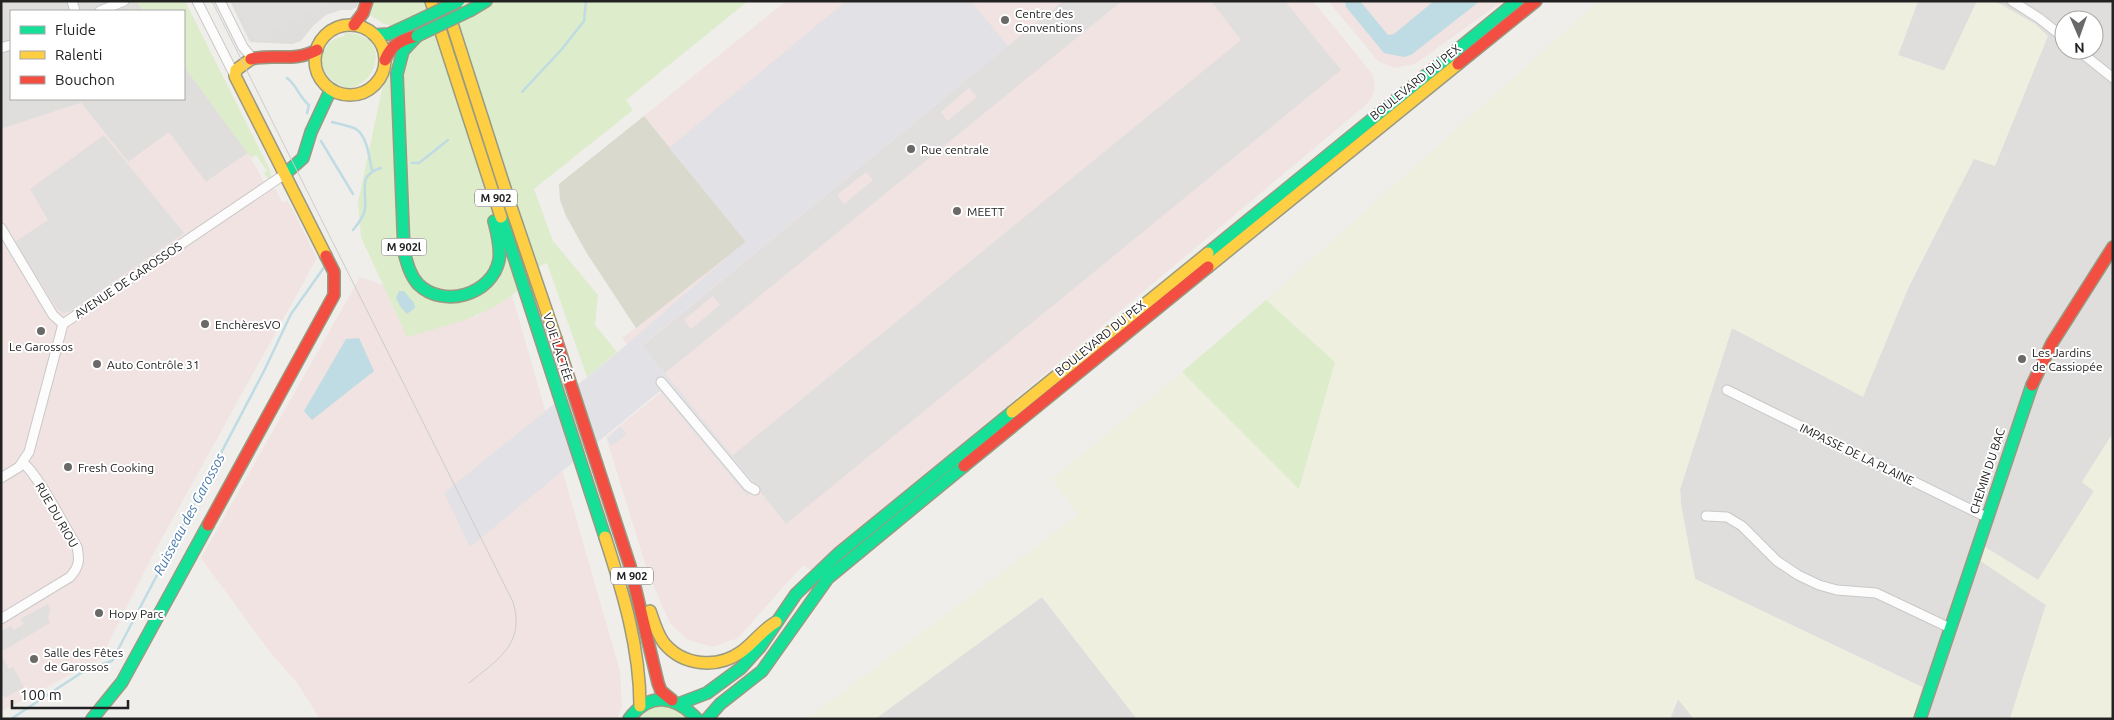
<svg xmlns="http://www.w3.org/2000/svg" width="2114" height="720" viewBox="0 0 2114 720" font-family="Ubuntu,sans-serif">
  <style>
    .residential { fill: #dfdedc; fill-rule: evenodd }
    .commercial { fill: #f1e3e1 }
    .construction { fill: #d9d9cd }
    .farmland { fill: #efefdf }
    .grass { fill: #ddeccb }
    .parking { fill: #e0dfde; fill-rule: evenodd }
    .plaza { fill: #e2e1e5 }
    .water { fill: #bfdbe3 }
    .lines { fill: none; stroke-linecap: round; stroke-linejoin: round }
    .stream { stroke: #bfdbe3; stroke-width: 2.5 }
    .street-casing { stroke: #c9c8c7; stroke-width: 11 }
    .fast-casing { stroke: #999a82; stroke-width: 14 }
    .slow-casing { stroke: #999a82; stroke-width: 14 }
    .jam-casing { stroke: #999a82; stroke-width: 14 }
    .street { stroke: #fdfcfc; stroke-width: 9 }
    .fast { stroke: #16e098; stroke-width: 11 }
    .slow { stroke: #ffcf43; stroke-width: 11 }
    .jam { stroke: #f24e42; stroke-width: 11 }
    .tram { stroke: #ccc; stroke-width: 1 }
    .fast-bridge-casing { stroke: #999a82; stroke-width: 14; stroke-linecap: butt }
    .fast-bridge { stroke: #16e098; stroke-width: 11 }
    .poi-dot { fill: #6a6968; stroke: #fff; stroke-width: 2 }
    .labels { text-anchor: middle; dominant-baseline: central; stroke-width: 4; stroke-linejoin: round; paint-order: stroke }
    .shield { fill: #fff; stroke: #646464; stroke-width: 1 }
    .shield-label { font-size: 11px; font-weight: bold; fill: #222 }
    .poi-label { font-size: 12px; fill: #222; stroke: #fff; text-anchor: start }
    .street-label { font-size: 12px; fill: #222; stroke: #fff }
    .water-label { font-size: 14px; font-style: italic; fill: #4a7aab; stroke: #fff }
  </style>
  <rect width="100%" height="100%" fill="#f0eeeb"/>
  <path class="residential" d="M1 1H137L144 11H11V99H184V66L248 153 206 182 128 162 81 103 1 129Z
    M230 1H358L357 7 351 10H341L326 15 313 26 301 41 292 44 250 42Z
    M1918 1H1977L1945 71 1898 55Z
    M1994 1H2113V433L2082 482 2094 491 2038 580 1985 547 1981 561 2046 605 2010 719H1913L1922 687 1695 579 1681 505 1680 489 1732 328 1863 396 1909 286 1974 158 1995 165 2035 24ZM2064 20H2094V50H2064Z
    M1042 597 1137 719H875Z
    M1678 699 1694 719H1670Z"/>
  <path class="commercial" d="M786 1H1313L1373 75 1375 86 1372 97 1367 104 811 570 803 565 738 638 713 647 688 640 670 623 648 573 606 437 664 390 622 338 745 242 644 116Z
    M1328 1H1503L1415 64 1395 68 1379 62Z
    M81 103 128 162 169 132 206 182 248 153 264 182 276 190 282 202 287 201 290 204 317 258 156 549 101 658 1 712V129Z
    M360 277 475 317 512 295 620 671 622 706 617 719H320L297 683 270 652 201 558Z"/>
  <path class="construction" d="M644 116 746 242 636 328 586 252 566 216 560 200 559 184Z"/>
  <path class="farmland" d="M1599 1H1918L1898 55 1944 71 1977 1H1994L2004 6 2035 24 2048 36 1995 166 1974 159 1909 286 1863 397 1732 328 1680 489 1681 505 1695 579 1922 687 1913 719H1694L1678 699 1670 719H1137L1042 597 875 719H807L1078 515 1052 479 1182 372 1300 489 1335 362 1266 300Z
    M2113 433V719H2010L2046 605 1981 561 1985 547 2038 580 2094 491 2082 482Z"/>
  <path class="grass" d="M142 1H185L270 170 271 177 268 179 264 173 267 171 256 155 251 158 184 66V11H144L138 3Z
    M374 1H748L626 100 633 110 534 189 553 241 598 295 595 325 617 352 587 377 547 263C530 268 525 286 511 296 480 319 443 326 407 337L361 237 358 202 383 85C391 72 389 58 399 47L389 25 384 24 370 15Z
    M345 33C407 33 362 118 328 76 314 59 325 39 344 36Z
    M1266 300 1335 362 1299 489 1182 372Z
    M656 704 679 708 689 719H637L646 709Z"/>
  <path class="parking" d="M235 1H331L254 41Z
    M1063 1H1122L665 373 642 346ZM969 88 977 97 947 121 941 112ZM866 172 873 180 844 204 837 195ZM713 296 720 305 691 329 684 320Z
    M1211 1H1285L1341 70 786 524 732 456 1241 40Z
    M104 135 184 233 71 311 64 313 58 310 15 242 48 220 30 189Z
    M48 604 50 608 48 618 50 623 1 652V631L11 626 14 630 24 624 20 619Z
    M1 654 9 669 13 667 24 687 5 698 1 692Z"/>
  <path class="plaza" d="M846 1H971L1008 46 642 345 758 487 747 496 660 391 470 547 444 493 618 352 746 241 669 148Z
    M620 426 627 434 612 446 607 439Z"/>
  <path class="water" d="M1360 1 1388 35 1394 34 1434 1H1480L1411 55 1404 57 1384 53 1346 7 1345 2Z
    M399 291H404L414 303 415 308 407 314 400 306 396 298Z
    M359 338 374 371 312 420 304 411 346 339Z"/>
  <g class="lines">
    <path class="stream" d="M287 78C297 85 299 97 309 105L307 113
      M522 92 562 49 584 21 586 1
      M332 122C339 124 349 126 356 129 368 137 369 159 372 170
      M321 141 353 194
      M412 163H419L448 140
      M353 230C358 224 364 217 365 209 367 190 357 175 381 168
      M11 719 87 669 112 661 264 371 291 314 325 266"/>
    <defs>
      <path id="street" d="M72 1 75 11
        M197 1 235 76
        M220 1 243 47 252 58
        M2012 1 2039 18 2064 38
        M100 11 124 1
        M1 48 11 45
        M2078 50 2113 78
        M1 228 53 315 63 324
        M661 382 748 486 755 490
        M1727 390 1986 517
        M1 478 19 467 29 452 63 324 285 174
        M1706 516 1727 517 1742 526 1777 561 1798 575 1819 585 1837 590 1876 593 1950 628
        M1 619 70 577C79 567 80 560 77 547 66 529 38 474 23 463"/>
      <path id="fast" d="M471 10 486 1
        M374 35 389 34 415 22
        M417 36 403 51 397 74 404 252C407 263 410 275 418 284 443 309 492 295 499 260 501 247 497 233 494 221
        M285 174 303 158 311 132 331 89
        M501 217 605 537
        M1208 253 1517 1
        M681 703 707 693 741 668 760 647 796 594 838 554 1012 412
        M92 719 122 682 208 525
        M629 719C649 692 675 695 697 719
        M707 719 720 704 762 671 828 578 964 466
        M1920 719 2032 385"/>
      <path id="slow" d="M431 1 501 217
        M446 5 509 201 556 339
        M315 60a35 35 0 1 1 70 0a35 35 0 1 1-70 0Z
        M251 59 236 70 235 76 326 256
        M1208 267 1458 64
        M1012 412 1208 253
        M605 537C623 592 640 648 640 706
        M650 611C654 622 657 634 664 643 683 666 717 669 741 652 754 643 762 630 776 622"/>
      <path id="jam" d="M354 25 363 13 367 1
        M251 59C274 53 293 63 317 50
        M385 60C391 45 402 39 417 36
        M1458 64 1536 1
        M556 339 630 566 658 683 661 691 672 700
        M2032 385 2052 343 2113 247
        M964 466 1208 267
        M208 525 334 295V272L326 256"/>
    </defs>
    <use href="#street" class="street-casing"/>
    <use href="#fast" class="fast-casing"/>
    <use href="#slow" class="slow-casing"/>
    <use href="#jam" class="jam-casing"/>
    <use href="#street" class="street"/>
    <use href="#fast" class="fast"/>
    <use href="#slow" class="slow"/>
    <use href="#jam" class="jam"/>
    <path class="tram" d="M212 1 513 602C526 644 497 660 469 683"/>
    <defs>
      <path id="fast-bridge" d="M415 22 459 1
        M417 36 471 10"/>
    </defs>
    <use href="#fast-bridge" class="fast-bridge-casing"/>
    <use href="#fast-bridge" class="fast-bridge"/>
  </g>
  <g class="poi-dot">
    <circle cx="1005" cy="20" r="5"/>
    <circle cx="911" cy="149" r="5"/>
    <circle cx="957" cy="211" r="5"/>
    <circle cx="205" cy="324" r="5"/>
    <circle cx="41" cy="331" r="5"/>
    <circle cx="2022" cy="359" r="5"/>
    <circle cx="97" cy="364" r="5"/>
    <circle cx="68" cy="467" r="5"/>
    <circle cx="99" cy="613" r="5"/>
    <circle cx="34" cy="659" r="5"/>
  </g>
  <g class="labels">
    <g class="shield">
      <rect x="475" y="189.5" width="42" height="17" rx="4"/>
      <rect x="381.5" y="238.5" width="45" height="17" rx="4"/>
      <rect x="611" y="567.5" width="42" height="17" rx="4"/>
    </g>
    <g class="shield-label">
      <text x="496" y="198">M 902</text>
      <text x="404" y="247">M 902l</text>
      <text x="632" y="576">M 902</text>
    </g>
    <g class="poi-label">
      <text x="1015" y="13">Centre des<tspan x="1015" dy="14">Conventions</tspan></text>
      <text x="921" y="149">Rue centrale</text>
      <text x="967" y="211">MEETT</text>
      <text x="215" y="324">EnchèresVO</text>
      <text x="41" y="346" text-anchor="middle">Le Garossos</text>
      <text x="2032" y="352">Les Jardins<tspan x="2032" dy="14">de Cassiopée</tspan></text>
      <text x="107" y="364">Auto Contrôle 31</text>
      <text x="78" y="467">Fresh Cooking</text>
      <text x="109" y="613">Hopy Parc</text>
      <text x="44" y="652">Salle des Fêtes<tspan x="44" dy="14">de Garossos</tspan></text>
    </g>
    <g class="street-label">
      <text transform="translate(1415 82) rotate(-39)">BOULEVARD DU PEX</text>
      <text transform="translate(128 280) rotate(-34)">AVENUE DE GAROSSOS</text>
      <text transform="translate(1100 338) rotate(-39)">BOULEVARD DU PEX</text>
      <text transform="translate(558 347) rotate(72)">VOIE LACTÉE</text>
      <text transform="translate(1857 454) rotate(26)">IMPASSE DE LA PLAINE</text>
      <text transform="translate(1987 471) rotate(-72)">CHEMIN DU BAC</text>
      <text transform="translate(57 515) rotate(60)">RUE DU RIOU</text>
    </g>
    <g class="water-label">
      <text transform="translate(189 514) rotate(-62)">Ruisseau des Garossos</text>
    </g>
  </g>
  <rect width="2114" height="720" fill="none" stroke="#222222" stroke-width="5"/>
  <rect x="10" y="10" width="175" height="90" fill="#ffffff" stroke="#a7a7a7"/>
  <rect x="20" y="26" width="25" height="8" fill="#16e098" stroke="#a7a7a7"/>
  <text x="55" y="35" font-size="15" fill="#222222">Fluide</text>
  <rect x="20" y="51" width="25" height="8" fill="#ffcf43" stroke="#a7a7a7"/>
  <text x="55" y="60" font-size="15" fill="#222222">Ralenti</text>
  <rect x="20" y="76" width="25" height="8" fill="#f24e42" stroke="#a7a7a7"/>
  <text x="55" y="85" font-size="15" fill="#222222">Bouchon</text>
  <g transform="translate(2079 35) rotate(178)"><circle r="24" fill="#ffffff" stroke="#a7a7a7"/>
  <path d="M0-4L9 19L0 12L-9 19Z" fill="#6a6968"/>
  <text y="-8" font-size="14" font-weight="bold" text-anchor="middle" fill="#222222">N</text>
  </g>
  <path d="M12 700v8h116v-8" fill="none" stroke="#222222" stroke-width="2.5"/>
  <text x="20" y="700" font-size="15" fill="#222222" stroke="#ffffff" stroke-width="4" paint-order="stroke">100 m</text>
</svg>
